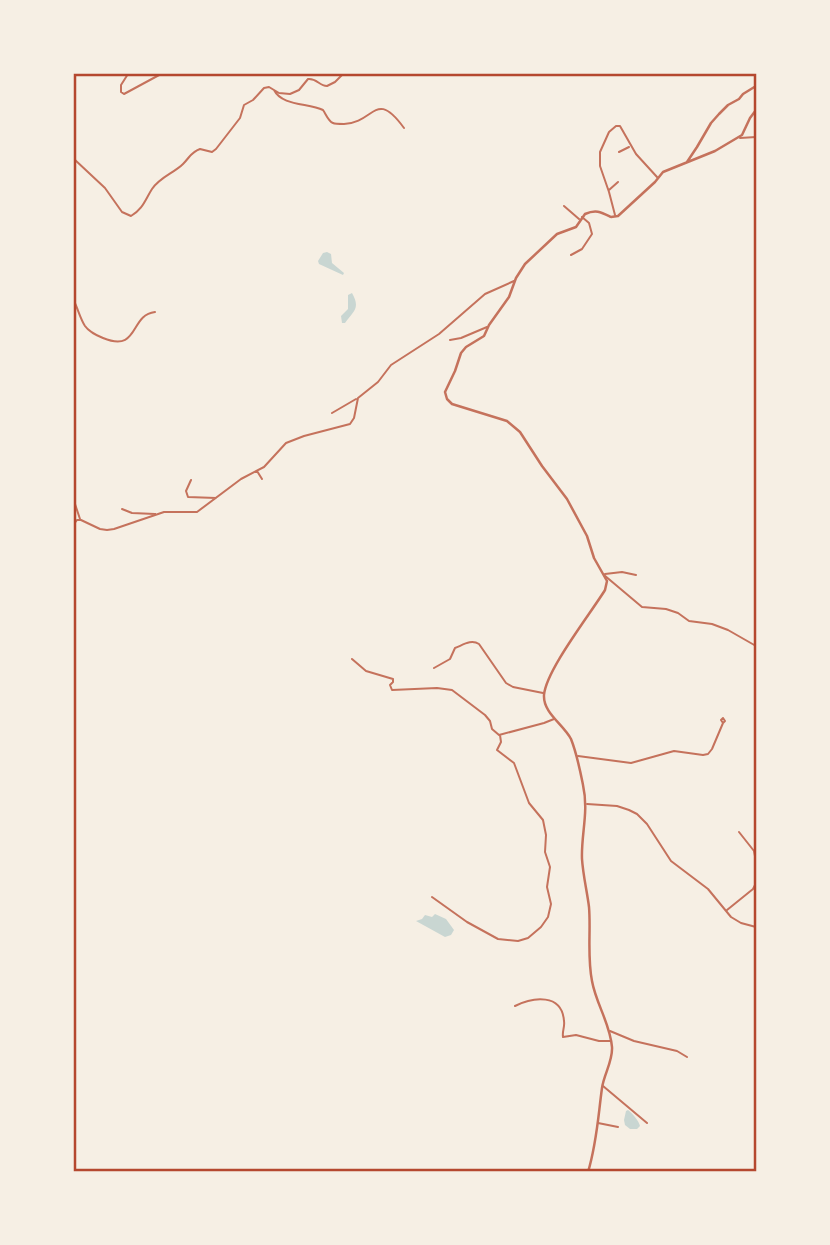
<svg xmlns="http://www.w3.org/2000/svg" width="830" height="1245" viewBox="0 0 830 1245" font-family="Cabin,sans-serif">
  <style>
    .water { fill: #c9d6d2 }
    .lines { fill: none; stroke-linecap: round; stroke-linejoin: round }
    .minor { stroke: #c5725c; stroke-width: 2 }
    .tertiary { stroke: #c5725c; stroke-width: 2.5 }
    .neatline { fill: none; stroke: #b5482f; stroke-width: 2.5 }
  </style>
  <rect width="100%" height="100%" fill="#f6efe4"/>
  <path class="water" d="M327 252 331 254 332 263 344 273 343 275 319 264 318 261 323 253Z
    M352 293C361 309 353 311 345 323H342L341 316 348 309V295Z
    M435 914 446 919 454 930 451 935 445 937 416 921 422 919 425 915 432 917Z
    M628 1110C632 1113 639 1121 640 1126L637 1129H630L625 1125 624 1120 626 1111Z"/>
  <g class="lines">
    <path class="minor" d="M128 74 121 85V92L124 94 161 74
      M274 90C282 106 308 103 323 110 326 114 328 121 333 123 335 124 342 124 344 124 375 123 375 88 404 128
      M740 138 756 137
      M619 152 629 147
      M74 159 105 188 122 212 131 216C143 209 145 200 152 189 160 177 174 173 183 164 190 157 191 152 200 149L212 152 216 149 240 118 244 105 253 100 264 88 269 87 279 93 290 94 299 90 308 79C317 78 319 86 327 86L335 82 343 74
      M609 190 618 182
      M564 206 579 219
      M615 215 609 192 600 166V152L609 132 616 126H620L636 154 657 177
      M571 255 582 249 592 234 589 223 582 217
      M74 301C78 309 80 318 85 326 89 332 96 335 103 338 140 353 129 315 155 312
      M450 340 461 338 487 327
      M332 413 356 399
      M257 471 262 479
      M191 480 186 491 188 497 216 498
      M74 501 80 519
      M122 509 132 513 155 514
      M74 524 77 520H81L100 529 107 530 114 529 164 512H197L241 479 264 467 286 443 304 436 350 424 354 418 358 398 378 382 391 365 439 334 485 294 514 281
      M605 574 622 572 636 575
      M604 575 642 607 666 609 678 613 689 621 712 624 728 630 756 646
      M352 659 366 671 393 679V682L390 685 392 690 437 688 452 690 485 715 490 721 492 729 499 735 544 723 554 719
      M434 668 450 659 455 648C463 645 471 639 479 644L506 683 513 687 543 693
      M723 718 725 721 723 723 721 720Z
      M578 756 631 763 674 751 703 755 708 754 712 749 723 723
      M587 804 617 806 629 810 637 814 647 824 671 861 708 889 731 917 741 923 756 927
      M739 832 754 851 756 861
      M432 897 467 922 498 939 518 941 528 938 541 927 548 917 551 904 547 887 550 867 545 852 546 835 543 820 529 803 514 763 497 750 501 742 500 735
      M727 910 753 889 756 883
      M515 1006C533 997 562 993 564 1021 565 1027 562 1031 563 1037L576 1035 599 1041H610
      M610 1031 634 1041 677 1051 687 1057
      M603 1086 647 1123
      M598 1123 618 1127"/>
    <path class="tertiary" d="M687 162 697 147 711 123 719 114 728 105 739 99 743 94 756 86
      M588 1172C597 1142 598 1117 602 1088 604 1074 613 1061 612 1047 610 1023 596 1004 592 981 587 956 591 931 589 907 587 891 583 875 582 859 581 834 589 812 583 785 580 770 577 754 571 739 563 724 543 713 544 695 546 670 591 613 605 590L607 581 594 558 587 536 567 499 542 466 520 432 507 421 452 404 447 399 445 392 455 371 461 353 466 347 484 336 489 325 509 297 516 278 525 264 557 234 576 227 585 214C596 209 601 212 611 217L618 216 655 182 663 172 715 151 742 135 750 118 756 110"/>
  </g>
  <rect width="830" height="1245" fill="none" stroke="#f6efe4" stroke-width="150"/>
  <rect x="75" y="75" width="680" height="1095" class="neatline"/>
</svg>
